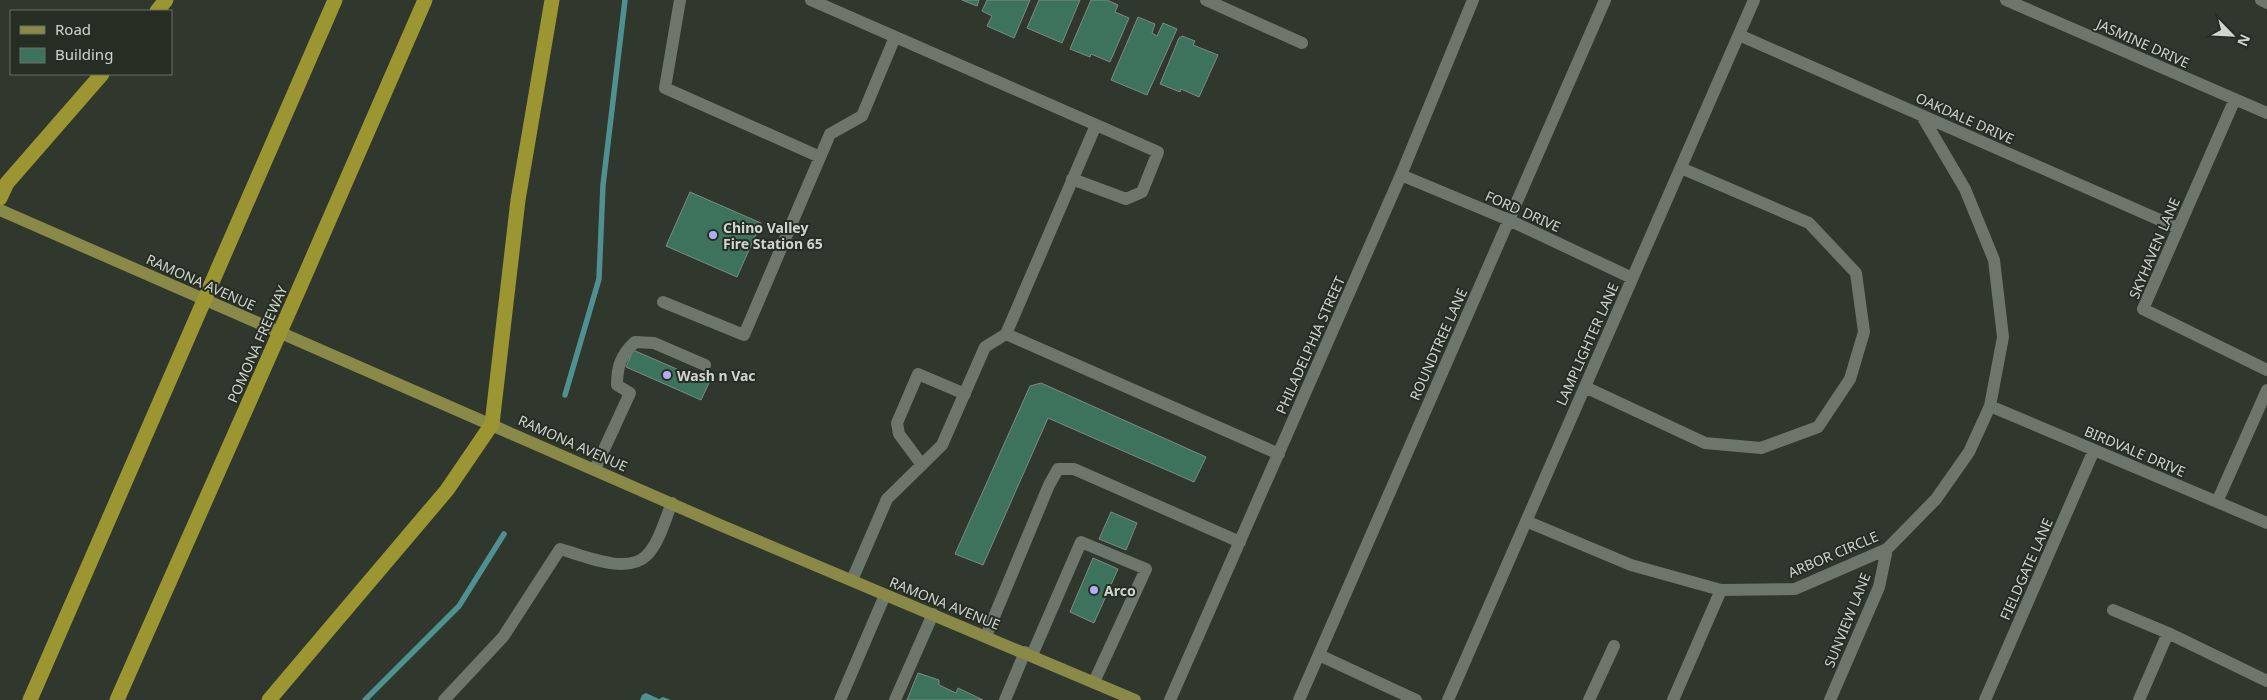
<svg xmlns="http://www.w3.org/2000/svg" width="2267" height="700" viewBox="0 0 2267 700" font-family="'Noto Sans',sans-serif">
  <style>
    .water { fill: #4f9090 }
    .lines { fill: none; stroke-linecap: round; stroke-linejoin: round }
    .stream { stroke: #4f9090; stroke-width: 5.5 }
    .building { fill: #3d725d; stroke: #7c8b84 }
    .minor { stroke: #6d766a; stroke-width: 12 }
    .major { stroke: #898948; stroke-width: 12 }
    .highway { stroke: #9b9631; stroke-width: 15 }
    .poi-dot { fill: #b3adf9; stroke: #262d23; stroke-width: 2 }
    .labels { text-anchor: middle; dominant-baseline: central; stroke-width: 4; stroke-linejoin: round; paint-order: stroke }
    .street-label { font-size: 14px; fill: #d0d5ce; stroke: #262d23 }
    .poi-label { font-size: 14px; font-weight: bold; fill: #d0d5ce; stroke: #262d23; text-anchor: start }
  </style>
  <rect width="100%" height="100%" fill="#30372c"/>
  <path class="water" d="M646 693 659 699 663 697 671 700H640L642 695Z"/>
  <g class="lines">
    <path class="stream" d="M565 395 599 279 603 185 625 0
      M365 700 459 606 504 534"/>
  </g>
  <path class="building" d="M962 0H979L977 6Z
    M987 0H1030L1014 38 987 26 992 16 982 11Z
    M1039 0H1080L1062 43 1027 28Z
    M1091 0H1107L1118 5 1115 12 1129 18 1110 62 1091 54 1090 57 1070 49Z
    M1138 17 1155 24 1152 33 1157 36 1163 23 1177 29 1147 95 1111 80Z
    M1182 36 1195 41 1193 45 1218 55 1199 97 1181 89 1180 92 1160 84 1179 38Z
    M690 192 761 223 737 277 666 246Z
    M633 350 709 383 701 400 626 367Z
    M1041 383 1206 457 1194 482 1048 418 983 565 955 554 1030 386Z
    M1111 512 1137 523 1126 550 1099 539Z
    M1093 558 1118 569 1094 623 1070 612Z
    M918 673 939 680V685L956 693 958 688 983 700H907Z"/>
  <g class="lines">
    <path class="minor" d="M680 0 665 88 820 157
      M811 0 1158 152 1142 192 1126 199 1072 179
      M1206 0 1302 43
      M2006 0 2267 113
      M2261 0 2267 3
      M1739 35 2178 228
      M2235 99 2143 309 2267 370
      M1401 175 1509 220 1632 278
      M663 302 744 335 830 134 862 116 895 37
      M1006 334 1279 454
      M1585 387 1705 443 1761 448 1818 427 1850 379 1864 332 1856 273 1809 223 1681 168
      M1990 406 2267 523
      M922 465 899 434 897 423 918 374 965 394
      M595 469 630 393 617 385C617 366 621 355 635 342L654 343 705 365
      M2217 502 2267 390
      M1526 521 1631 565 1721 590 1795 589 1887 549 1936 499 1969 452 1990 406 2003 337 1994 260 1965 189 1922 116
      M852 580 887 499 942 445 985 347 1006 334 1096 125
      M2113 610 2168 633 2267 681
      M986 636 1049 485 1058 469H1074L1240 542
      M1032 655 1081 542 1146 569 1094 682
      M1319 655 1416 700
      M444 700 503 637 560 549C582 555 626 575 646 556 659 544 665 519 672 503
      M840 700 885 595
      M895 700 933 614
      M1005 700 1025 652
      M1170 700 1401 175 1473 0
      M1299 700 1605 0
      M1448 700 1754 0
      M1589 700 1614 646
      M1673 700 1721 590
      M1830 700 1879 587 1887 549
      M1985 700 2094 450
      M2139 700 2168 633"/>
    <path class="major" d="M0 210 720 525 1135 700"/>
    <path class="highway" d="M157 11 166 0
      M0 198 7 183 102 74
      M30 700 335 0
      M117 700 299 289 425 0
      M269 700 447 490 492 424 518 200 552 0"/>
  </g>
  <g class="poi-dot">
    <circle cx="713" cy="235" r="5"/>
    <circle cx="667" cy="375" r="5"/>
    <circle cx="1094" cy="590" r="5"/>
  </g>
  <g class="labels">
    <g class="street-label">
      <text transform="translate(2143 43) rotate(24)">JASMINE DRIVE</text>
      <text transform="translate(1965 118) rotate(24)">OAKDALE DRIVE</text>
      <text transform="translate(1523 211) rotate(24)">FORD DRIVE</text>
      <text transform="translate(2154 248) rotate(-67)">SKYHAVEN LANE</text>
      <text transform="translate(201 282) rotate(24)">RAMONA AVENUE</text>
      <text transform="translate(257 344) rotate(-66)">POMONA FREEWAY</text>
      <text transform="translate(1438 344) rotate(-66)">ROUNDTREE LANE</text>
      <text transform="translate(1587 344) rotate(-66)">LAMPLIGHTER LANE</text>
      <text transform="translate(1310 345) rotate(-66)">PHILADELPHIA STREET</text>
      <text transform="translate(573 443) rotate(24)">RAMONA AVENUE</text>
      <text transform="translate(2135 451) rotate(23)">BIRDVALE DRIVE</text>
      <text transform="translate(1833 554) rotate(-23)">ARBOR CIRCLE</text>
      <text transform="translate(2026 569) rotate(-66)">FIELDGATE LANE</text>
      <text transform="translate(945 603) rotate(22)">RAMONA AVENUE</text>
      <text transform="translate(1847 620) rotate(-68)">SUNVIEW LANE</text>
    </g>
    <g class="poi-label">
      <text x="723" y="227">Chino Valley<tspan x="723" dy="16">Fire Station 65</tspan></text>
      <text x="677" y="375">Wash n Vac</text>
      <text x="1104" y="590">Arco</text>
    </g>
  </g>
  <rect x="10" y="10" width="162" height="65" fill="#262d23" stroke="#6a7067"/>
  <rect x="20" y="26" width="25" height="8" fill="#898948" stroke="#6a7067"/>
  <text x="55" y="35" font-size="15" fill="#d0d5ce">Road</text>
  <rect x="20" y="48" width="25" height="15" fill="#3d725d" stroke="#6a7067"/>
  <text x="55" y="60" font-size="15" fill="#d0d5ce">Building</text>
  <g transform="translate(2232 35) rotate(114)" stroke="#262d23" stroke-width="4" paint-order="stroke">
  <path d="M0-4L9 19L0 12L-9 19Z" fill="#d0d5ce"/>
  <text y="-8" font-size="14" font-weight="bold" text-anchor="middle" fill="#d0d5ce">N</text>
  </g>
</svg>
